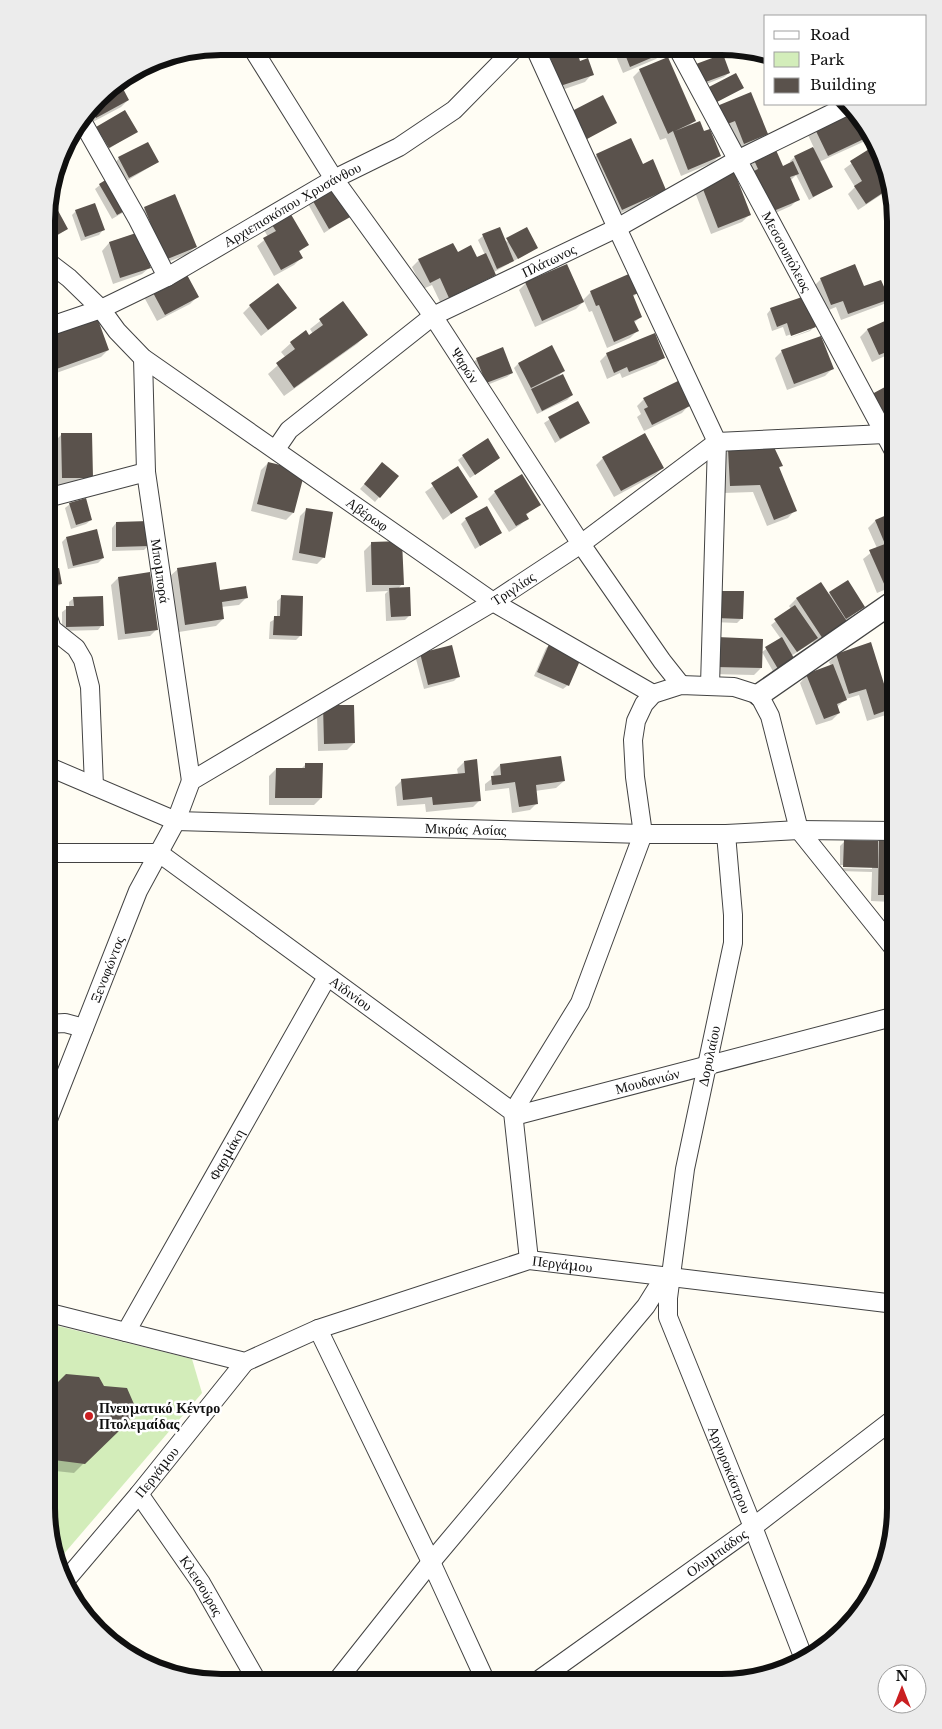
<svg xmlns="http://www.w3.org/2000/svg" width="942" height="1729" viewBox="0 0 942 1729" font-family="'Libre Baskerville',serif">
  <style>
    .green { fill: #d3edba }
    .shadow { fill: #0003 }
    .building { fill: #5a524c }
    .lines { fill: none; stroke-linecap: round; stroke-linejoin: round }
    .minor-casing { stroke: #434343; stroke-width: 20 }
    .tertiary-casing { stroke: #434343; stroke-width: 24 }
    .minor { stroke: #fff; stroke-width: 18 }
    .tertiary { stroke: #fff; stroke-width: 21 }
    .poi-dot { fill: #ca1f21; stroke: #fff; stroke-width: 2 }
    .labels { text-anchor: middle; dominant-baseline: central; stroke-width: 5; stroke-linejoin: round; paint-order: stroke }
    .street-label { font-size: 14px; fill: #101010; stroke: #fff }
    .poi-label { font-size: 14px; font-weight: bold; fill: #101010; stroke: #fff; text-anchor: start }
    .rim { fill: none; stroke: #101010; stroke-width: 6 }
  </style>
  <rect width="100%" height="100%" fill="#fffdf4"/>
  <path class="green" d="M46 1323 192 1359 202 1393 56 1563 46 1508Z"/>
  <path class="shadow" d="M541 48H574L579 62 592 74 585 82 553 93Z
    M613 49H662L663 52 656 59 623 73Z
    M749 50H754L760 52 753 56Z
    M640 70 694 121 688 127 719 156 712 163 681 176 666 138 660 140 633 77Z
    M692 70 729 73 724 77 699 87Z
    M118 82 128 100 121 107 89 124 85 117 106 90Z
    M743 87 710 106 703 93Z
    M718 107 767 134 760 141 737 151Z
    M851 112 868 137 863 142 819 162 831 187 809 200 796 175 790 181 798 199 791 206 764 218 748 168 755 161 782 167 791 163 790 161 795 157 814 148 808 135 815 128Z
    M568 117 615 122 582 142Z
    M97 128 136 131 104 152 93 132Z
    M874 147 886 165 890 189 858 210 848 194 855 187 844 169Z
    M597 155 665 190 658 197 614 216 590 162Z
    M119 158 158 162 125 182 115 163Z
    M100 185 124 212 112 219 95 189Z
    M702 185 749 215 742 222 711 234 695 192Z
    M49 196 67 229 48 242V199Z
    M311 197 350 216 324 233 307 202Z
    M145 208 195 247 188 254 158 266 138 215Z
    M76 211 103 230 99 235 81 241 72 215Z
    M271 223 307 245 298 253 301 258 294 265 274 276 257 246 268 237 264 230Z
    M139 234 150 267 142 274 113 284 102 251 109 243Z
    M483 236 537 248 494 272 495 274 488 281 441 304 432 285 423 289 412 267 419 260 457 253 476 259 485 255 478 240Z
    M821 279 884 291 896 287V298L892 301 841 320 836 307 824 312 814 286Z
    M526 283 582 301 591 292H638L632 298 640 317 634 323 637 331 630 338 607 348 592 311 589 312 584 301 576 309 535 327 519 290Z
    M151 290 197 297 190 304 157 321 144 297Z
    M343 303 366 335 357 344 284 396 268 374 286 358 281 352 291 343 313 334 310 329Z
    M250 306 288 315 261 336 243 313Z
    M771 309 814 327 810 331 787 339 810 330V328L786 336 783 327 772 331 767 314Z
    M896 317V351L872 362 860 337 867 330Z
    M48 332 108 350 101 357 48 376Z
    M782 351 832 369 825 376 787 390 775 358Z
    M607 354 663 357 656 364 622 378 620 373 607 379 600 361Z
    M477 359 512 373 507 377 482 387 472 363Z
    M896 361V373L891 366Z
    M518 364 563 371 557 378 572 395 567 400 537 414 514 368Z
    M896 382V416L878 426Z
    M644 399 689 405 682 413 644 431 637 417 641 414 637 406Z
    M577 402 588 423 555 443 544 423Z
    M62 434 91 477 84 484 55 485V441Z
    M729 450 781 466 778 469 795 510 788 518 767 526 753 492 723 493 722 457Z
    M463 456 499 458 470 478 458 460Z
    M603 458 662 468 655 475 614 497 596 465Z
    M268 463 293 513 286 520 251 511 261 470Z
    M378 468 397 476 375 502 360 489Z
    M458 468 476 496 443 520 425 492Z
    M495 492 539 504 525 516 527 518 520 525 509 532 488 499Z
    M70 504 91 520 86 524 71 529 65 508Z
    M307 509 324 557 317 564 292 560 300 516Z
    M896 512V585L877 593 863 559 877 548 868 528 875 521Z
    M466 519 501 533 475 549 461 524Z
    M116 523 148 546 144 550 112 551V528Z
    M66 538 103 558 98 563 68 569 62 542Z
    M371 544 402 584 398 589 409 616 405 620 386 621 385 594 388 591 366 592 364 551Z
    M178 569 219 591 247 597 239 605 221 607 223 619 216 626 179 632 170 576Z
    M47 572 61 584 56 588 47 590Z
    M118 578 157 629 150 636 118 640 111 585Z
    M820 584 828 595 830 593 863 607 815 645 813 642 791 656 793 660 774 673 762 652 781 639 771 625 791 609 789 606 796 599Z
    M743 593 742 618 737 623 712 622Z
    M282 597 301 635 296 640 269 639 270 622 277 618V601Z
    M74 598 102 625 98 630 62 631V612L69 607V602Z
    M551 644 568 685 563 689 534 676 546 648Z
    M711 646 761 668 754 675 710 674Z
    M421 654 458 677 454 681 424 689 416 659Z
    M836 655 884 688 896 707 889 714 867 721 859 695 846 699 837 707 839 713 832 720 816 725 800 683 807 675 831 666 829 662Z
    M324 707 354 743 347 750 318 751 317 714Z
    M464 762 480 800 473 807 426 812 425 804 397 806 395 787 402 780 458 774 457 769Z
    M306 764 321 798 314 805H269V776L276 769 300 770Z
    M500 765 564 781 556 788 535 791 537 803 530 810 512 813 509 788 485 791V784L494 777 493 772Z
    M880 838H896V899L892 902 871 901 872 872 839 871V868L872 869V866L840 865V846L845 841 876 842Z
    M46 1395 127 1420 74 1473 46 1470Z"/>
  <path class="building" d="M547 48H576L580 61 588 58 594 75 560 86Z
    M623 49H663L665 52 630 67Z
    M723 54 730 73 703 83 696 64Z
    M668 57 696 121 675 131 700 121 704 131 710 129 721 156 688 170 673 131 668 134 639 69Z
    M736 73 744 88 715 103 707 88Z
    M119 81 129 100 96 118 91 109 106 90Z
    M751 92 768 134 744 144 735 121 725 125 717 106Z
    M603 95 617 123 587 139 572 111Z
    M125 110 138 132 109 148 96 127Z
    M850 111 868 137 828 156 814 127Z
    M631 138 643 164 653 159 666 190 622 210 596 154Z
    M148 142 159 162 129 178 118 157Z
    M874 146 886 165 890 188 866 204 854 186 862 181 850 161Z
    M813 147 833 187 813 197 794 156Z
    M776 150 783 166 793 161 799 174 790 177 800 200 771 212 754 171 758 169 754 160Z
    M734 171 751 215 718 228 701 184Z
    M112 176 130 208 117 215 99 184Z
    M333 183 352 216 329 229 310 196Z
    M49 194 68 229 48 240V199Z
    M175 194 197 247 165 260 144 207Z
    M95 203 105 230 85 237 75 210Z
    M289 211 309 245 299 251 303 258 281 270 263 238 276 231 270 222Z
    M500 227 514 261 497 269 482 234Z
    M527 227 538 248 518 259 506 238Z
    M139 232 151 268 120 278 109 242Z
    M453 243 458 252 471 245 477 257 486 253 496 275 449 298 440 278 430 283 418 259Z
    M567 264 584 302 542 321 525 282Z
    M855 264 864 286 881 280 885 289 896 285V297L848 314 843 301 831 305 820 278Z
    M185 271 199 297 165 315 151 289Z
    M631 273 639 293 633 295 642 317 634 321 639 331 614 342 599 305 596 306 590 291Z
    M278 283 297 308 268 330 249 305Z
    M805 296 816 327 791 336 787 323 777 327 770 308Z
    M343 301 368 335 294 388 276 363 295 349 290 342 306 330 309 335 323 325 319 319Z
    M96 314 109 350 51 371 48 359V331Z
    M896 316V348L879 355 867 329Z
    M655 333 665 358 629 372 627 367 614 373 606 353Z
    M821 336 834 369 794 384 781 350Z
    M552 345 565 371 531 388 518 363Z
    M503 347 513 373 486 383 476 358Z
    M563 374 573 395 542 411 531 389Z
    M678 381 690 406 652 425 644 409 648 407 643 398Z
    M896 381V414L885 420 872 394Z
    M578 401 590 423 560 439 548 417Z
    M61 433H92L93 478H62Z
    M645 433 664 468 621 491 602 457Z
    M488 438 500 458 475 475 462 455Z
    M774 447 783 466 779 467 797 511 774 520 760 485 730 486 728 449Z
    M268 462 305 471 294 513 257 504Z
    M382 462 399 476 380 498 364 484Z
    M458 466 478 497 451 514 431 483Z
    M522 474 541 505 526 514 529 519 516 526 494 491Z
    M86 498 92 520 76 525 69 503Z
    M487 506 502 533 480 546 465 518Z
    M306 508 333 512 325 558 299 553Z
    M896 511V582L885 586 869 550 885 544 875 520Z
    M149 521 150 546 116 547V522Z
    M97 529 104 558 73 566 66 537Z
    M402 541 404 585H372L371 542Z
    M216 562 220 590 246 586 248 598 222 602 224 619 185 625 177 568Z
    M59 568 62 584 47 586V570Z
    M150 572 158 630 125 634 118 577Z
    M848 580 865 607 846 619 829 592Z
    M821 582 848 623 823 639 796 598Z
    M410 587 411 616 391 617 389 588Z
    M717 591H744L743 619 716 618Z
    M281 595 303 596 302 636 273 635 274 616H280Z
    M103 596 104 626 66 627V606H74L73 597Z
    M795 605 818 638 797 652 774 619Z
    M717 637 763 639 762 668 716 667Z
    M782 637 795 660 778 669 765 647Z
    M550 642 582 656 569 686 537 672Z
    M871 642 885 687 890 685 896 702V707L874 715 866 689 849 694 836 654Z
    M452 645 460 677 428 685 420 653Z
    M833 664 847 700 837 704 840 713 824 719 806 674Z
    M323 705H354L355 743 324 744Z
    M561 756 565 781 536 785 538 804 519 807 515 782 492 785 491 776 501 775 500 764Z
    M477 759 481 801 433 805 432 797 403 800 401 779 465 773 464 761Z
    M305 763H323L322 798H275L276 768H305Z
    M879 837H896V895H878Z
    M844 840 878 841V868L843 867Z
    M66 1374 99 1377 104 1386 127 1388 137 1411 128 1421H123L119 1426 120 1430 85 1464 46 1459V1394Z"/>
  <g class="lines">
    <defs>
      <g id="minor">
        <path id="s1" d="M251 46 334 179 433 316 581 544 662 661 681 685"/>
        <path d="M535 48 617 228 717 442 710 685"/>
        <path id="s2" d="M678 49 896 455"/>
        <path d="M82 121 137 218 167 277"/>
        <path id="s3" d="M48 262 69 278 101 309 117 331 143 358 493 602 653 694"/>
        <path id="s4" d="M48 327 101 309 167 277 334 179 399 147 454 110 515 48"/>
        <path id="s5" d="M143 358 146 472 191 781"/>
        <path id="s6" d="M276 449 289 430 433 316 617 228 737 160 847 106"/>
        <path d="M47 498 146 472"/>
        <path d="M47 615 52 629 76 648 83 660 90 687 94 786"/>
        <path id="s7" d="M47 766 176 821 643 834H726L799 830 896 831"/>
        <path id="s8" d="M726 834 733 915V943L685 1169 668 1298V1317L753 1527 804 1659"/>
        <path id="s9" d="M47 853H159L513 1112 529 1260"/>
        <path d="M47 1024 65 1023 84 1028"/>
        <path d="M513 1112 580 1003 643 834 635 777 633 740 636 721 644 704 653 694 681 685 734 687 759 695 770 716 799 830 896 951"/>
        <path id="s10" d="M514 1116 896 1016"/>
        <path id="s11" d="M47 1122 138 891 176 821 191 781 493 602 581 544 717 442 885 434 896 427"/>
        <path id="s12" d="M46 1312 245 1362 318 1329 529 1260 895 1304"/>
        <path d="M318 1329 431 1562 486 1682"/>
        <path id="s13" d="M126 1332 327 977"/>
        <path id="s14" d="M139 1494 201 1583 257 1681"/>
        <path id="s15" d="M66 1580 139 1494 245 1362"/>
        <path d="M336 1682 431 1562 646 1306 664 1277"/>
        <path id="s16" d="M536 1682 753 1527 895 1418"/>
      </g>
      <path id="tertiary" d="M759 695 896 600"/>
    </defs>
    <use href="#minor" class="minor-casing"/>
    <use href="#tertiary" class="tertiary-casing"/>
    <use href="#minor" class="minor"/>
    <use href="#tertiary" class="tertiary"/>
  </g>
  <circle class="poi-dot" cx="89" cy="1416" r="5"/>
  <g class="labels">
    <g class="street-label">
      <text stroke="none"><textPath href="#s4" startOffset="274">Αρχιεπισκόπου Χρυσάνθου</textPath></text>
      <text stroke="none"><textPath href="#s2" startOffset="230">Μεσσουπόλεως</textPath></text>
      <text stroke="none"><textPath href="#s6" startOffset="335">Πλάτωνος</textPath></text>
      <text stroke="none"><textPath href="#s1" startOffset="385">Ψαρών</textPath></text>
      <text stroke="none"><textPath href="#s3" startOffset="409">Αβέρωφ</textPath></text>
      <text stroke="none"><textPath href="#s5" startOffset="214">Μπομπορά</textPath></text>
      <text stroke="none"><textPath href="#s11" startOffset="746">Τριγλίας</textPath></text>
      <text stroke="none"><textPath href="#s7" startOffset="430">Μικράς Ασίας</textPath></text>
      <text stroke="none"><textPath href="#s11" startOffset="164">Ξενοφώντος</textPath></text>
      <text stroke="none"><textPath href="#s9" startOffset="350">Αϊδινίου</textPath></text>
      <text transform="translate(709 1056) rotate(-78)">Δορυλαίου</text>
      <text stroke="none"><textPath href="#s10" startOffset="138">Μουδανιών</textPath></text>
      <text stroke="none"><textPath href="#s13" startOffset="204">Φαρμάκη</textPath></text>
      <text stroke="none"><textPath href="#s12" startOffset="541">Περγάμου</textPath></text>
      <text stroke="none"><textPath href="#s8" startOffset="654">Αργυροκάστρου</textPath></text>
      <text stroke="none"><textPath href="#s15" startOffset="141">Περγάμου</textPath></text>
      <text stroke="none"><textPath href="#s16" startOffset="222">Ολυμπιάδος</textPath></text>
      <text stroke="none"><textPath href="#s14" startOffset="111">Κλεισούρας</textPath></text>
    </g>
    <g class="poi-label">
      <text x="99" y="1408">Πνευματικό Κέντρο<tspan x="99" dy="16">Πτολεμαίδας</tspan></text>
    </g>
  </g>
  <path d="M0 0H942V1729H0ZM221 55H721A166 166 0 0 1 887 221V1508A166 166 0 0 1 721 1674H221A166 166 0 0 1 55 1508V221A166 166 0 0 1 221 55Z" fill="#ececec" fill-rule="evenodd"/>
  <path class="rim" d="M221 55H721A166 166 0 0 1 887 221V1508A166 166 0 0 1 721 1674H221A166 166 0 0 1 55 1508V221A166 166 0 0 1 221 55Z"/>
  <rect x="764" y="15" width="162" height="90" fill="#ffffff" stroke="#9f9f9f"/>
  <rect x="774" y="31" width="25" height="8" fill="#ffffff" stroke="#9f9f9f"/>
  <text x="810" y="40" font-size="15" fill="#101010">Road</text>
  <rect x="774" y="52" width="25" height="15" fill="#d3edba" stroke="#9f9f9f"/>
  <text x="810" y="65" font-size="15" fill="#101010">Park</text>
  <rect x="774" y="78" width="25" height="15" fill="#5a524c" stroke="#9f9f9f"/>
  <text x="810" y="90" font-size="15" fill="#101010">Building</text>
  <g transform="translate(902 1689)"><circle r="24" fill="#ffffff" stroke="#9f9f9f"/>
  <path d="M0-4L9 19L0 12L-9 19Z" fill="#ca1f21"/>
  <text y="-8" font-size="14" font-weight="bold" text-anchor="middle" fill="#101010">N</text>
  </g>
</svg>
